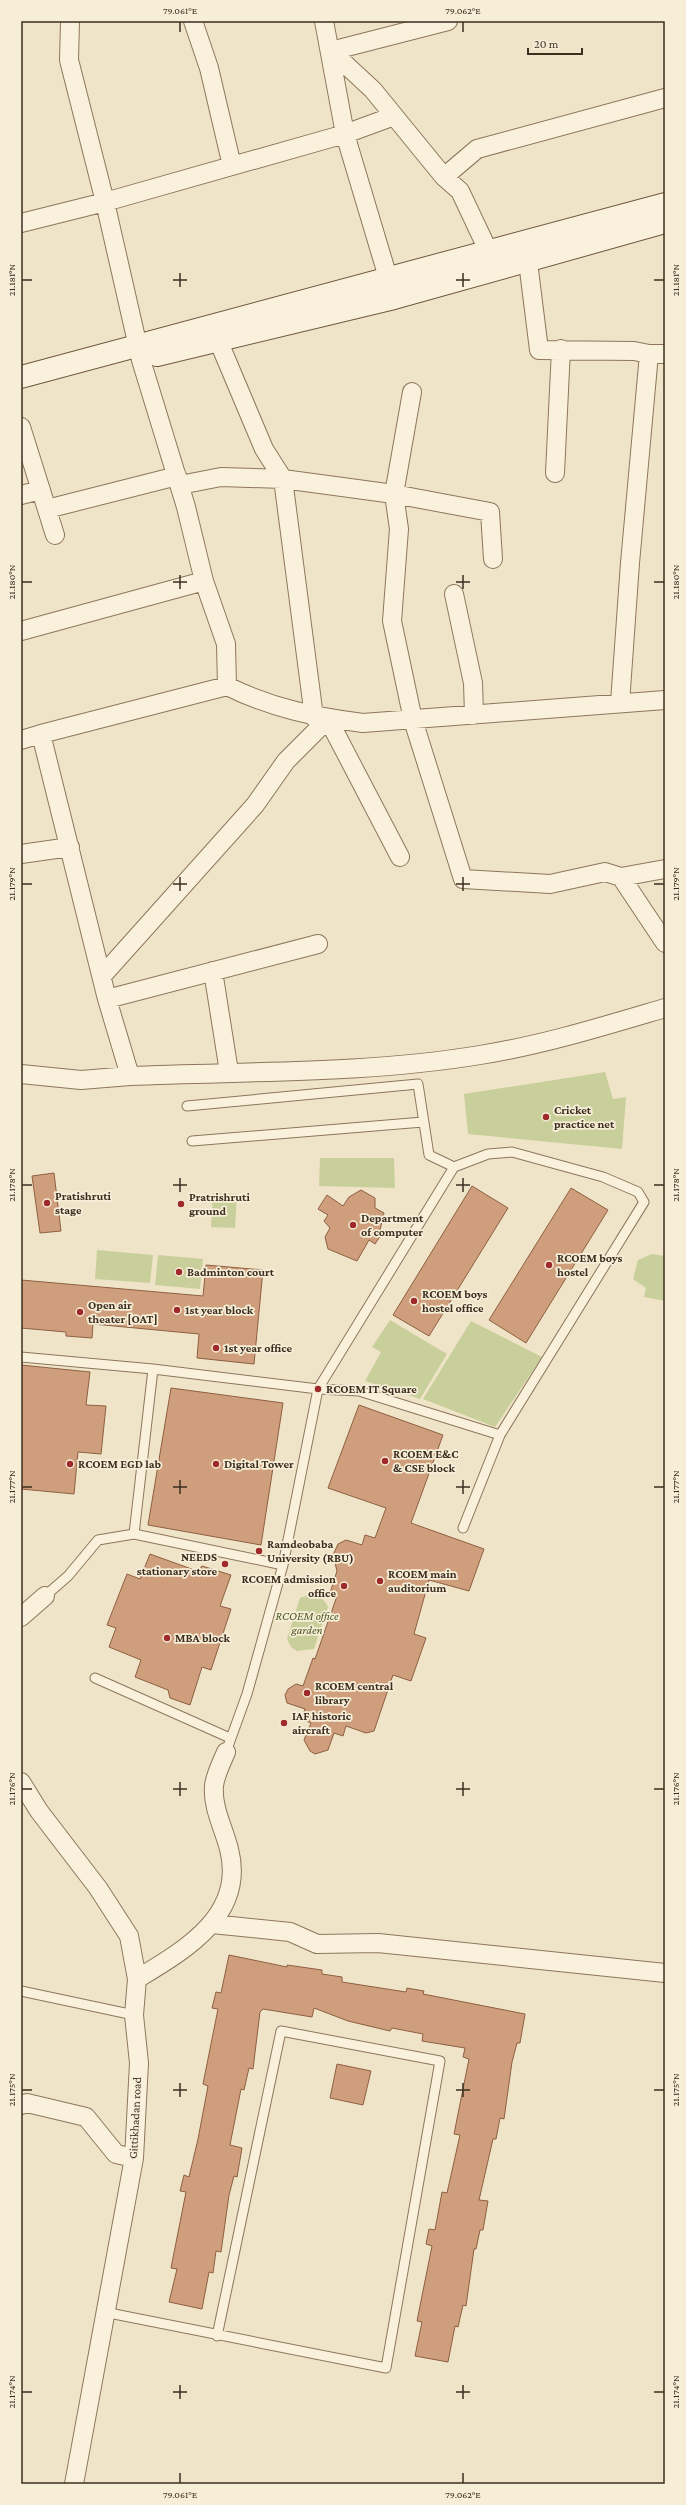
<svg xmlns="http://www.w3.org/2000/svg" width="686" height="2505" viewBox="0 0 686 2505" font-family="'Crimson Pro',serif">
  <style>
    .green { fill: #c9cf9b }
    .building { fill: #cf9f7d; stroke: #8d5f41 }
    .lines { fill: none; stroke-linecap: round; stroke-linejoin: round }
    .lane-casing { stroke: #8d765c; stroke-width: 11 }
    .street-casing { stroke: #8d765c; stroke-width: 20 }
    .secondary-casing { stroke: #6f573f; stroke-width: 24 }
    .lane { stroke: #faf1dc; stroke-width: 9 }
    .street { stroke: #faf1dc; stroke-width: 18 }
    .secondary { stroke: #faf1dc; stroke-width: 22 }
    .ticks { fill: none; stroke: #3d2e20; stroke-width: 1.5 }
    .poi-dot { fill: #9e2a2b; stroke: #f7eed8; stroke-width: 1.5 }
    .labels { text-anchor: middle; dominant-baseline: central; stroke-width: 3.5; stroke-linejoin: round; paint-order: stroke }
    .poi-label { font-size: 12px; font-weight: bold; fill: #3d2e20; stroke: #f7eed8; text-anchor: start }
    .park-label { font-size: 12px; font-style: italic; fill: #4d5a26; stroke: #f7eed8 }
    .street-label { font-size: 12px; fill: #3d2e20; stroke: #f7eed8 }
    .neatline { fill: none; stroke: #3d2e20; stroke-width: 1.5 }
    .ticks-label { font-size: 10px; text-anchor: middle; fill: #3d2e20 }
  </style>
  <rect width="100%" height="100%" fill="#f0e4c8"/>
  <path class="green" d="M605 1072 613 1099 626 1097 622 1149 468 1134 464 1094Z
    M320 1158H394L395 1188 319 1186Z
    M213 1193 237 1194 235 1228 211 1227Z
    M97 1250 153 1255 150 1283 95 1279Z
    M652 1254 665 1256V1301L644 1297 646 1288 633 1279 638 1260Z
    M158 1255 203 1259 200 1289 155 1285Z
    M390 1320 447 1354 420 1399 365 1381 381 1352 372 1347Z
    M471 1321 542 1357 495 1427 423 1399Z
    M308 1595C318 1595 323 1597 328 1607L314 1649 297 1651 291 1647 287 1639 300 1598Z"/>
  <path class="building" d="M54 1173 61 1231 40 1233 32 1176Z
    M472 1186 508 1208 429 1336 393 1315Z
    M571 1188 608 1210 526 1343 489 1320Z
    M361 1190 375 1198V1208L384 1213 380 1230 383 1232 375 1244 369 1240 357 1261 328 1249 325 1237 330 1228 324 1221 328 1215 318 1209 327 1195 343 1206 349 1197Z
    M206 1265 263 1270 254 1364 197 1358 199 1334 93 1324 92 1338 66 1336V1332L21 1328V1280L203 1296Z
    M21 1365 90 1372 86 1405 106 1406 101 1454 78 1452 74 1494 21 1489Z
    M171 1388 283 1403 261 1545 148 1525Z
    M359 1405 443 1435 411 1523 484 1549 469 1591 429 1580 414 1634 426 1638 411 1681 393 1675 374 1731 366 1733 346 1726 343 1736 334 1733 328 1750 315 1754 310 1751 304 1740 311 1723 301 1719 305 1709 287 1703 285 1695 288 1689 296 1684 303 1686 313 1658 315 1659 337 1596 330 1593 337 1571 333 1555 338 1544 346 1540 362 1545 365 1535 375 1538 386 1508 328 1488Z
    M150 1554 197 1571 202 1566 231 1575 220 1606 231 1609 211 1670 202 1667 190 1705 170 1698 168 1690 135 1677 141 1660 109 1647 116 1628 107 1625 127 1574 140 1579Z
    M229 1955 287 1967V1965L322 1970V1974L342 1977V1982L406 1992 407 1988 424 1991 423 1994 525 2014 520 2043H517L512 2062 504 2119 500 2118 496 2139H493L479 2200 488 2201 483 2230H480L476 2249H474L466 2306 463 2305 458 2327 455 2326 448 2362 415 2356 422 2322 417 2321 432 2246 426 2244 429 2229 435 2230 442 2192 447 2193 460 2135 454 2134 469 2059 463 2057 465 2048 422 2041 423 2034 392 2028 390 2031 348 2021 314 2008 312 2017 263 2009 260 2012 253 2069 249 2068 244 2090 241 2089 230 2145 242 2148 237 2177 234 2176 229 2195 221 2252 216 2251 213 2273 209 2272 202 2309 169 2302 177 2269 171 2268 186 2192 180 2191 184 2175 189 2177 198 2139 208 2086 203 2084 218 2009 212 2008 216 1992 221 1993Z
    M337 2064 371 2071 363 2105 330 2098Z"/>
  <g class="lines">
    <defs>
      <path id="lane" d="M187 1106 418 1084 429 1155 454 1167
        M192 1141 423 1122
        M21 1357 153 1369
        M463 1528 500 1435
        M134 1534 283 1565
        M45 1596 68 1576 98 1540 134 1534 153 1369 318 1389 454 1167 488 1154 512 1152 603 1177 638 1192 644 1202 500 1435 359 1391 318 1389 283 1565 247 1694 226 1752
        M95 1678 230 1738
        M21 1991 134 2015
        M104 2312 386 2368 440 2061 281 2031 217 2336"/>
      <path id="street" d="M70 21 69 60 105 202 141 360 186 507 204 581
        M193 21 209 68 232 166
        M324 21 345 134 394 116
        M448 21 331 51 373 90 444 177 460 191 494 263
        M444 177 477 149 665 98
        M21 223 105 202 345 134 392 291
        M528 262 539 350 634 351 649 354
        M218 340 264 449 283 479 394 494 490 512 493 559
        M412 392 394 494 399 529 392 621 413 720 463 879 550 884 605 872 621 877
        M21 427 55 535
        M555 473 561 349
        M180 485 221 477 283 479 314 717
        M21 495 41 490
        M47 509 177 476
        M454 594 473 683 474 715
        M21 631 204 581 226 644 227 686C271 708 315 717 363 723L665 700
        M227 686 41 734 107 999 130 1076C247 1071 365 1074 480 1055 543 1045 604 1026 665 1008
        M620 703 630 563 649 354H665
        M21 740 41 734
        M21 854 70 847
        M665 869 621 877 665 943
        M213 971 229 1072
        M102 976 255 805 286 761 328 719 400 857
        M107 999 318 944
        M21 1074 81 1080 130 1076
        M21 1617 45 1596
        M21 1782 39 1811 98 1888 129 1936 137 1979 134 2015 139 2063 134 2158 74 2484
        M212 1924 290 1932 317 1944 378 1943 665 1973
        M137 1979C185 1950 246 1915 229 1849 224 1829 212 1807 214 1786 215 1775 222 1762 226 1752
        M21 2105 27 2103 86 2117 116 2154 134 2158"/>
      <path id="secondary" d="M157 355 394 298 665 222
        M21 377 665 204"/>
    </defs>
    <use href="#lane" class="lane-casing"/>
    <use href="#street" class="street-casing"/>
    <use href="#secondary" class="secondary-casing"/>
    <use href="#lane" class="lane"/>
    <use href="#street" class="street"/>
    <use href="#secondary" class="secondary"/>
  </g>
  <path class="ticks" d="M180 22V32M463 22V32M180 273V287M463 273V287M22 280H32M173 280H187M456 280H470M654 280H664M180 575V589M463 575V589M22 582H32M173 582H187M456 582H470M654 582H664M180 877V891M463 877V891M22 884H32M173 884H187M456 884H470M654 884H664M180 1178V1192M463 1178V1192M22 1185H32M173 1185H187M456 1185H470M654 1185H664M180 1480V1494M463 1480V1494M22 1487H32M173 1487H187M456 1487H470M654 1487H664M180 1782V1796M463 1782V1796M22 1789H32M173 1789H187M456 1789H470M654 1789H664M180 2083V2097M463 2083V2097M22 2090H32M173 2090H187M456 2090H470M654 2090H664M180 2385V2399M463 2385V2399M22 2392H32M173 2392H187M456 2392H470M654 2392H664M180 2473V2483M463 2473V2483"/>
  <g class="poi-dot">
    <circle cx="546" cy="1117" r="4"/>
    <circle cx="47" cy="1203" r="4"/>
    <circle cx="181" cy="1204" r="4"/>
    <circle cx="353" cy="1225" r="4"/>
    <circle cx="549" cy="1265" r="4"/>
    <circle cx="179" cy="1272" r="4"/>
    <circle cx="414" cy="1301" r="4"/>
    <circle cx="177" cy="1310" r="4"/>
    <circle cx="80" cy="1312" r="4"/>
    <circle cx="216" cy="1348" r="4"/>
    <circle cx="318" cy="1389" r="4"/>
    <circle cx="385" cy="1461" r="4"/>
    <circle cx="70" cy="1464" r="4"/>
    <circle cx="216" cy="1464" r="4"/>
    <circle cx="259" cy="1551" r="4"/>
    <circle cx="225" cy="1564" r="4"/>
    <circle cx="380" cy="1581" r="4"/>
    <circle cx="344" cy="1586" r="4"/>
    <circle cx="167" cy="1638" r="4"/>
    <circle cx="307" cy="1693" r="4"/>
    <circle cx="284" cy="1723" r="4"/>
  </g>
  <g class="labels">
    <g class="poi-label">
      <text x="554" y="1110">Cricket<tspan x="554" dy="14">practice net</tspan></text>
      <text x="55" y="1196">Pratishruti<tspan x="55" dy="14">stage</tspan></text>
      <text x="189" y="1197">Pratrishruti<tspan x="189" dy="14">ground</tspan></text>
      <text x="361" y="1218">Department<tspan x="361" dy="14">of computer</tspan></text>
      <text x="557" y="1258">RCOEM boys<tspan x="557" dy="14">hostel</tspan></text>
      <text x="187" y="1272">Badminton court</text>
      <text x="422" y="1294">RCOEM boys<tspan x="422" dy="14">hostel office</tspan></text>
      <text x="88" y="1305">Open air<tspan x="88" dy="14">theater [OAT]</tspan></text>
      <text x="185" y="1310">1st year block</text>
      <text x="224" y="1348">1st year office</text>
      <text x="326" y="1389">RCOEM IT Square</text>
      <text x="393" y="1454">RCOEM E&amp;C<tspan x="393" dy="14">&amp; CSE block</tspan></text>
      <text x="78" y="1464">RCOEM EGD lab</text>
      <text x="224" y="1464">Digital Tower</text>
      <text x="267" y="1544">Ramdeobaba<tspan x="267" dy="14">University (RBU)</tspan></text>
      <text x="217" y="1557" text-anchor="end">NEEDS<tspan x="217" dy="14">stationary store</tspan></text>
      <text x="388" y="1574">RCOEM main<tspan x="388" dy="14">auditorium</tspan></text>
      <text x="336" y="1579" text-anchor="end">RCOEM admission<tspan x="336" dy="14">office</tspan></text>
      <text x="175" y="1638">MBA block</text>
      <text x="315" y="1686">RCOEM central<tspan x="315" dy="14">library</tspan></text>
      <text x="292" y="1716">IAF historic<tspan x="292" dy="14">aircraft</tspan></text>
    </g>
    <g class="park-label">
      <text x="307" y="1616">RCOEM office<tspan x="307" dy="14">garden</tspan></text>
    </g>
    <g class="street-label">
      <text transform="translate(135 2118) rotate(-87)">Gittikhadan road</text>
    </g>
  </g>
  <rect width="686" height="2505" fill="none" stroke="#f7eed8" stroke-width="44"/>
  <path d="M528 48v6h54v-6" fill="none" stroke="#3d2e20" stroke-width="2"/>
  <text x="534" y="48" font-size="12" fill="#3d2e20" stroke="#f7eed8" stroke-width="3" paint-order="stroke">20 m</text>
  <rect x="22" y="22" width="642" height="2461" class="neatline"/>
  <g class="ticks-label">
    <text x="180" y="14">79.061°E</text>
    <text x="463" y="14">79.062°E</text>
    <text transform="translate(11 280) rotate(-90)" y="4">21.181°N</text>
    <text transform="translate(675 280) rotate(-90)" y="4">21.181°N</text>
    <text transform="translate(11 582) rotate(-90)" y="4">21.180°N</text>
    <text transform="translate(675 582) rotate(-90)" y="4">21.180°N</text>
    <text transform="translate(11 884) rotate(-90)" y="4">21.179°N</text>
    <text transform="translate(675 884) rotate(-90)" y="4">21.179°N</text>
    <text transform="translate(11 1185) rotate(-90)" y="4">21.178°N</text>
    <text transform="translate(675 1185) rotate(-90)" y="4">21.178°N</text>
    <text transform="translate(11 1487) rotate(-90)" y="4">21.177°N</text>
    <text transform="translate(675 1487) rotate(-90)" y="4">21.177°N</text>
    <text transform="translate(11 1789) rotate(-90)" y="4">21.176°N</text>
    <text transform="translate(675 1789) rotate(-90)" y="4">21.176°N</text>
    <text transform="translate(11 2090) rotate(-90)" y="4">21.175°N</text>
    <text transform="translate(675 2090) rotate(-90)" y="4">21.175°N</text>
    <text transform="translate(11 2392) rotate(-90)" y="4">21.174°N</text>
    <text transform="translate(675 2392) rotate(-90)" y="4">21.174°N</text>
    <text x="180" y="2498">79.061°E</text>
    <text x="463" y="2498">79.062°E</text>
  </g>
</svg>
